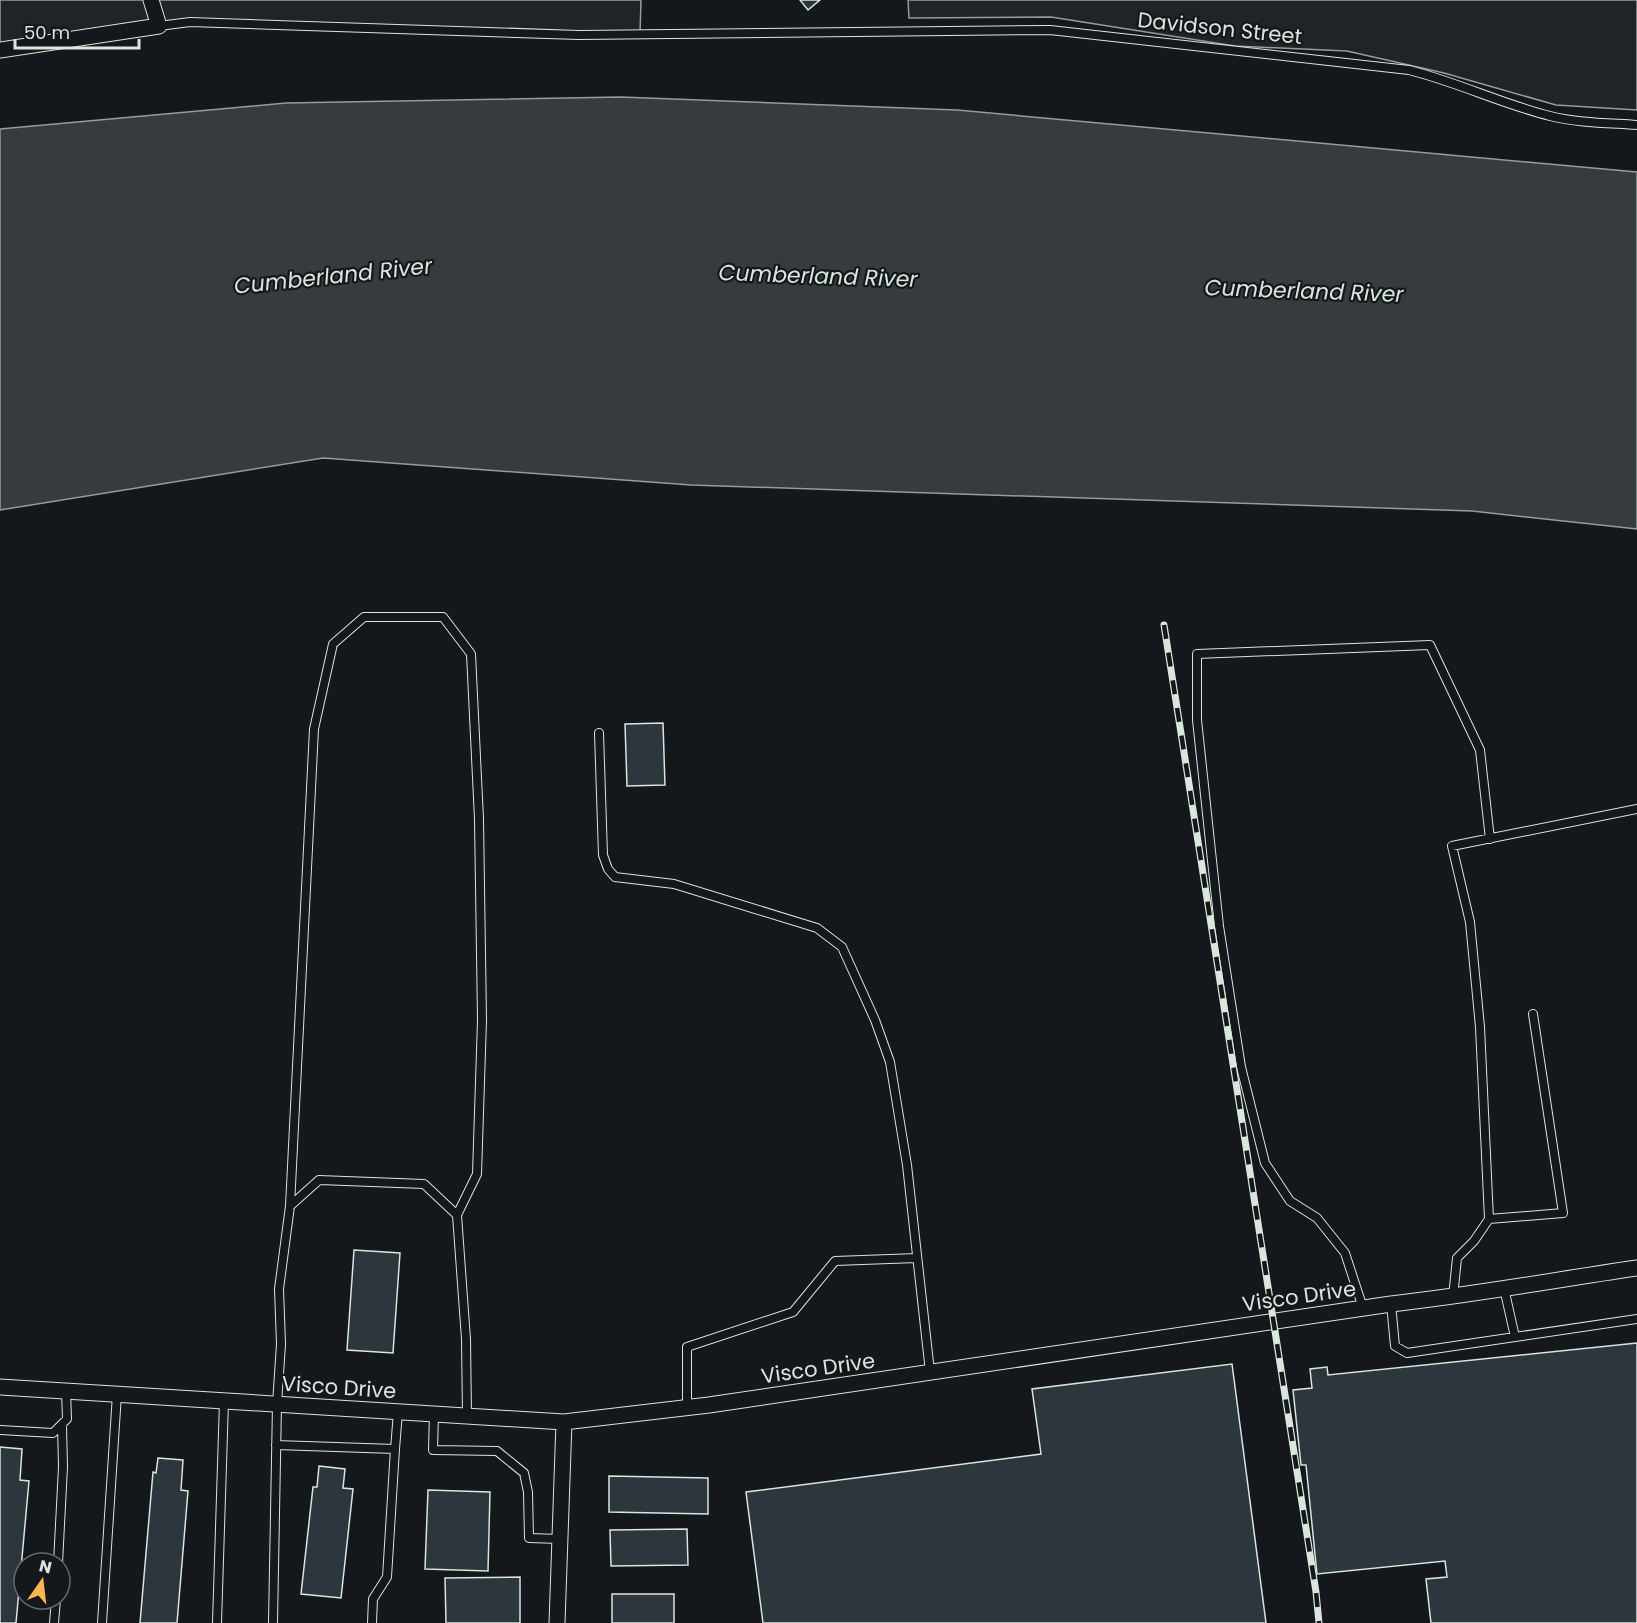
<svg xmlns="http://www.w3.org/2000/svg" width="1637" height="1623" viewBox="0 0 1637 1623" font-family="Poppins,sans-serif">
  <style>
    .green { fill: #202428; stroke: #939e99; stroke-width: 1.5 }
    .water { fill: #363b3e; stroke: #939e99; stroke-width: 1.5 }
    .building { fill: #2c363c; stroke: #d8e6dc; stroke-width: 1.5 }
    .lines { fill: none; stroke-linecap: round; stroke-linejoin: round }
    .lane-casing { stroke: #d8e6dc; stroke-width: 10 }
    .street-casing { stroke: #d8e6dc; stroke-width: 17 }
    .lane { stroke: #14181c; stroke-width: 8 }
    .street { stroke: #14181c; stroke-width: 15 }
    .rail-casing { stroke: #d8e6dc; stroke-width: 7 }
    .rail { stroke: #14181c; stroke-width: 4.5; stroke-dasharray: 14; stroke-linecap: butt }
    .labels { text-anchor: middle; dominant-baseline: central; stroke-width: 4.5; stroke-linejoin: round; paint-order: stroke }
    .street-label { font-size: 21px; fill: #d8e6dc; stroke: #14181c }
    .water-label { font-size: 22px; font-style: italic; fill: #d8e6dc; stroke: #14181c }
  </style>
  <rect width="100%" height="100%" fill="#14181c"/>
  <path class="green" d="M0 0H641L640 34 190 22 0 50Z
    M908 0H1637V110L1556 105 1444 73 1347 51 1235 46 1051 17 909 18Z"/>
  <path class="water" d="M621 97 957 110 1637 172V529L1472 511 691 485 323 458 0 510V129L286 103Z"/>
  <path class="building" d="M800 0H820L808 10Z
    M663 723 665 785 627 786 625 724Z
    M354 1250 400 1253 393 1353 347 1350Z
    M1637 1343V1623H1431L1426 1579 1447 1577 1445 1561 1317 1574 1306 1465H1301L1293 1390 1312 1388 1310 1369 1327 1367 1328 1375Z
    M1232 1364 1266 1623H763L746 1492 1041 1454 1032 1389Z
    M0 1447 22 1449 20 1480 29 1481 16 1623H0Z
    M158 1458 183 1460 181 1490 188 1491 177 1623H140L153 1472 156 1473Z
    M319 1466 345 1469 343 1488 353 1489 341 1598 301 1594 313 1487H317Z
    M609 1476 708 1478V1514L609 1512Z
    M428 1490 490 1492 488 1571 425 1569Z
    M687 1529 688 1565 611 1566 610 1530Z
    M520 1577V1623H446L445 1578Z
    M612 1594H674V1623H612Z"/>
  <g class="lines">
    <defs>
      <path id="lane" d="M159 26 190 22 579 35 1050 30 1409 70C1457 82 1502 104 1550 116 1578 123 1608 123 1637 125
        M599 733 603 855 608 869 615 877 674 884 817 928 842 947 875 1020 890 1062 907 1165 930 1372
        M290 1206 314 729 333 644 364 617H443L471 654 479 819 482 1020 477 1174 457 1215
        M1489 1219 1563 1213 1533 1014
        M1453 1297 1457 1258 1474 1241 1489 1219 1480 1027 1470 922 1452 846 1637 809
        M1391 1304 1395 1346 1407 1353 1515 1337 1504 1288
        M1363 1308 1345 1253 1317 1218 1290 1201 1265 1163 1241 1067 1219 926 1197 720V654L1430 645 1480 750 1490 839
        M1515 1337 1637 1319
        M687 1407V1347L793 1312 835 1261 917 1258
        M434 1414 433 1450 497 1451 524 1473 528 1492 529 1538 560 1539
        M0 1430 53 1433 67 1419 66 1391
        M276 1445 395 1449 398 1412
        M58 1563 63 1467 62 1425
        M54 1623 56 1599
        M102 1623 117 1394
        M217 1623 224 1401
        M273 1623 277 1404 281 1344 279 1289 290 1206 319 1180 424 1184 457 1215 466 1339 467 1416
        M372 1623 373 1599 387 1577 395 1449"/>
      <path id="street" d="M0 50 159 26 151 0
        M0 1387 564 1422 709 1405 1391 1304C1473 1295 1555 1280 1637 1268
        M557 1623 564 1422"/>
    </defs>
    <use href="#lane" class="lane-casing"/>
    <use href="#street" class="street-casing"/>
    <use href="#lane" class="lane"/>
    <use href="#street" class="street"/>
    <defs>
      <path id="rail" d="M1164 625 1316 1592 1319 1623"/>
    </defs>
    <use href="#rail" class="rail-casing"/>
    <use href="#rail" class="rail"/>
  </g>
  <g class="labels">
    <g class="street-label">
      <text transform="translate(1220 28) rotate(6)">Davidson Street</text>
      <text transform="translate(1299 1296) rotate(-8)">Visco Drive</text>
      <text transform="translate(818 1368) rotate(-8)">Visco Drive</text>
      <text transform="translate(339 1387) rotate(4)">Visco Drive</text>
    </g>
    <g class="water-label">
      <text transform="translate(333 276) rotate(-6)">Cumberland River</text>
      <text transform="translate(818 276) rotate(2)">Cumberland River</text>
      <text transform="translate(1304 291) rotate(2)">Cumberland River</text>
    </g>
  </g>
  <g transform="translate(42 1581) rotate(14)"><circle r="28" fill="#14181c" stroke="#626a69" stroke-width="1.5"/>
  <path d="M0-4.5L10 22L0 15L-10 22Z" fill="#ffb74d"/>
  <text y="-9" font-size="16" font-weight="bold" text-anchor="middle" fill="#d8e6dc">N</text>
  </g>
  <path d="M15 39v9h124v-9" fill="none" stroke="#d8e6dc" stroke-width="3"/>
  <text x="24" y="39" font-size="18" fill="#d8e6dc" stroke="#14181c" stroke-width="4.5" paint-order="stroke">50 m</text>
</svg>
